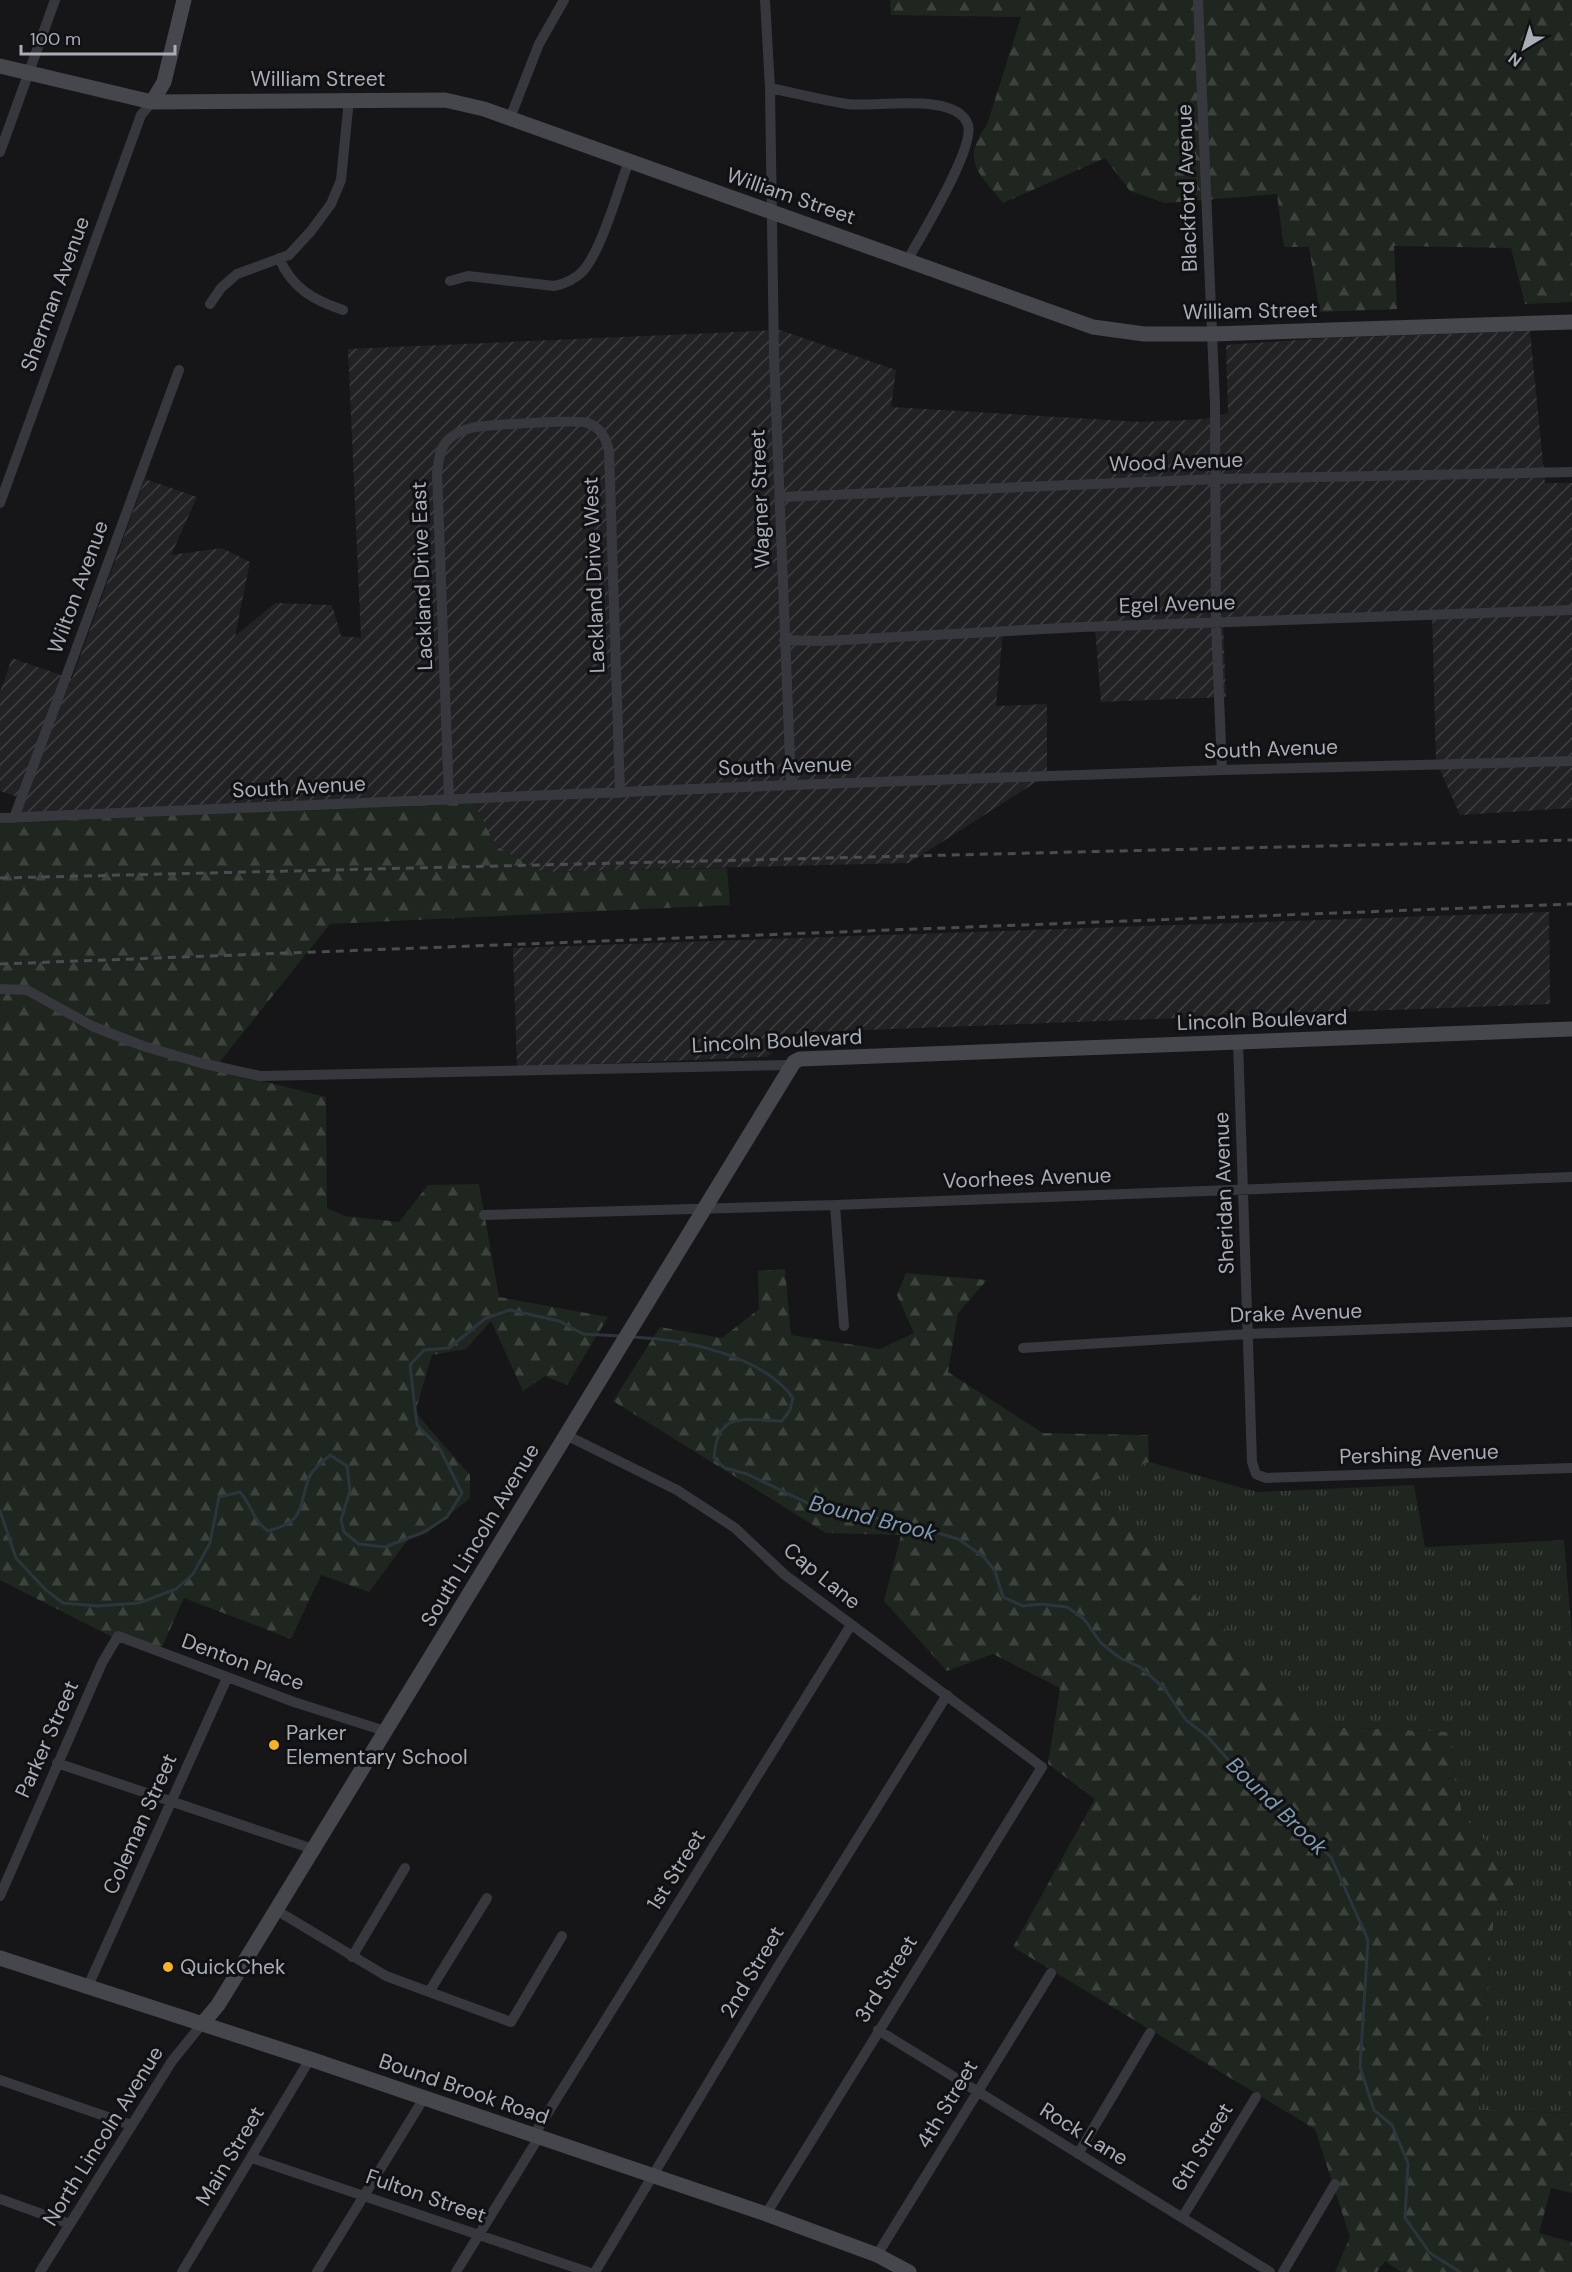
<svg xmlns="http://www.w3.org/2000/svg" width="1572" height="2272" viewBox="0 0 1572 2272" font-family="'DM Sans',sans-serif">
  <style>
    .industrial { fill: url(#industrial-furrows) }
    .grass { fill: url(#grass-tufts) }
    .forest { fill: url(#forest-firs) }
    .lines { fill: none; stroke-linecap: round; stroke-linejoin: round }
    .stream { stroke: #2c353c; stroke-width: 3 }
    .street { stroke: #37383d; stroke-width: 10 }
    .secondary { stroke: #45474d; stroke-width: 15 }
    .rail { stroke: #4a4c52; stroke-width: 3; stroke-dasharray: 8 6; stroke-linecap: butt }
    .poi-dot { fill: #f2b134; stroke: #111113; stroke-width: 2 }
    .labels { text-anchor: middle; dominant-baseline: central; stroke-width: 6; stroke-linejoin: round; paint-order: stroke }
    .street-label { font-size: 21px; fill: #a8adb8; stroke: #111113 }
    .poi-label { font-size: 21px; fill: #a8adb8; stroke: #111113; text-anchor: start }
    .water-label { font-size: 22px; font-style: italic; fill: #7f9bb3; stroke: #111113 }
  </style>
  <defs>
    <pattern id="industrial-furrows" width="10" height="10" patternUnits="userSpaceOnUse" patternTransform="scale(1.5)"><rect width="10" height="10" fill="#222225"/><path d="M-1 1l2-2M0 10L10 0M9 11l2-2" fill="none" stroke="#3f3f43"/></pattern>
    <pattern id="grass-tufts" width="24" height="20" patternUnits="userSpaceOnUse" patternTransform="scale(1.5)"><rect width="24" height="20" fill="#1e261f"/><path d="M3 7l-1-3M5 7V3M7 7l1-3M15 17l-1-3M17 17v-4M19 17l1-3" fill="none" stroke="#3c433d"/></pattern>
    <pattern id="forest-firs" width="22" height="20" patternUnits="userSpaceOnUse" patternTransform="scale(1.5)"><rect width="22" height="20" fill="#1e261f"/><path d="M5 1l3.5 6h-7zM16 11l3.5 6h-7z" fill="#3c433d"/></pattern>
  </defs>
  <rect width="100%" height="100%" fill="#161618"/>
  <path class="industrial" d="M780 330 896 370 891 407 1142 422 1205 419 1228 413 1226 345 1327 338 1530 331 1545 483H1572V808L1460 815 1436 761 1432 612 1223 623 1226 697 1101 702 1095 628 1003 632 996 706 1047 704V775L909 863 542 872 496 846 471 798 19 815 24 799 0 791V692L12 658 72 679 145 479 197 497 171 555 222 548 250 562 235 636 275 603 332 605 341 636 361 638 348 349Z
    M1549 912 1550 1004 812 1032 785 1041 767 1057 517 1067 513 948Z"/>
  <path class="grass" d="M1149 1462 1257 1492 1414 1485 1425 1547 1564 1540 1572 1637V2113L1479 2110 1481 2055 1494 1916 1518 1878 1462 1815 1449 1732 1332 1727 1298 1709 1154 1551 1077 1486Z"/>
  <path class="forest" d="M890 0H1572V302L1525 304 1511 248 1394 246 1397 309 1320 312 1309 247H1284L1277 194 1165 203 1130 191 1105 158 1003 203C979 173 960 161 987 125L1021 17 891 15Z
    M471 798 496 846 542 872 727 868 730 905 330 924 214 1069 326 1097 327 1208 345 1216 399 1222 428 1185 479 1184 499 1297 608 1317 567 1385 545 1376 523 1391 491 1321 466 1349 432 1355 415 1412 470 1475V1498L427 1533 409 1538 369 1592 321 1575 291 1639 184 1598 162 1647 128 1645 0 1580V815Z
    M785 1269 791 1335 880 1349 914 1333 897 1295 906 1273 987 1280 958 1313 948 1372 1043 1433 1148 1435 1149 1462 1078 1486 1154 1551 1298 1709 1332 1727 1449 1732 1462 1815 1518 1878 1494 1916 1481 2055 1479 2110 1572 2113V2193L1551 2188 1539 2233 1572 2242V2272H1401L1385 2261 1377 2272H1335L1350 2237 1315 2129 1013 1947 1095 1799 1048 1764 1060 1688 993 1654 947 1671 884 1601 901 1535 826 1533 613 1401 660 1327 722 1338 759 1309 758 1271Z"/>
  <g class="lines">
    <path class="stream" d="M633 1337C683 1339 762 1355 793 1398L790 1410 782 1421C744 1420 717 1410 714 1458L725 1468 747 1474 822 1510 902 1522 958 1539 984 1557 995 1571 1003 1597 1023 1606 1041 1604 1067 1607 1084 1619 1101 1643 1120 1658 1140 1667 1164 1688 1186 1720 1207 1736 1251 1785 1331 1857 1368 1940 1360 2067 1374 2110 1392 2125 1408 2163 1405 2218 1430 2253 1460 2272
      M0 1511 16 1558 46 1590 63 1603 98 1606 139 1603 176 1589 193 1574 210 1543 219 1497 240 1492C254 1508 250 1517 268 1531 305 1521 298 1510 308 1480 310 1471 323 1462 330 1455L347 1466 350 1491 341 1520 344 1532 359 1544 385 1547 424 1532 447 1517 462 1493 440 1449 417 1425 410 1365 424 1350 449 1348 486 1318 510 1310 559 1321 583 1334 620 1336"/>
    <path class="street" d="M765 0 770 88 774 357 791 785
      M1198 0 1215 404 1216 623 1222 770
      M770 88C795 93 821 100 847 104 874 108 957 91 968 125 975 148 921 236 908 259
      M510 118 539 44 564 0
      M0 152 55 0
      M279 258C292 288 313 300 343 310
      M450 281 468 276 554 286C565 284 575 279 583 271 602 249 618 190 629 161
      M210 304 221 288 237 274 289 255 311 231 331 204 341 180 349 99
      M781 497 1217 479 1572 472
      M0 503 141 115 152 102
      M784 640 822 641 1082 627 1572 610
      M449 800 437 472C439 461 439 449 447 441 453 434 463 430 471 428 485 425 578 419 588 423 601 428 606 438 609 451L620 793
      M0 818 791 785 1222 770 1572 761
      M14 818 179 370
      M0 989 27 990 92 1026 143 1046 201 1063 260 1076 791 1065
      M1238 1041 1252 1462 1256 1474 1266 1478 1572 1468
      M835 1205 844 1326
      M484 1215 835 1205 1572 1177
      M1023 1348 1248 1334 1572 1322
      M566 1435 677 1490 735 1528 785 1575 1042 1767 766 2214
      M57 1763 313 1849
      M0 1896 102 1663 118 1636 294 1702 385 1731
      M276 1910 386 1976 511 2022 562 1936
      M352 1957 405 1868
      M88 1986 227 1678
      M429 1992 487 1898
      M878 2030 1270 2272
      M0 2080 131 2125
      M534 2135 851 1625
      M1078 2154 1150 2033
      M252 2158 588 2272
      M0 2199 70 2224
      M1182 2218 1256 2097
      M877 2255 1051 1973
      M40 2272 172 2061 202 2024
      M182 2272 310 2059
      M317 2272 424 2098
      M456 2272 539 2137
      M595 2272 777 1968 947 1695
      M1283 2272 1335 2184"/>
    <path class="secondary" d="M0 66 152 102 445 100 484 109 1093 327 1144 334H1212L1572 322
      M152 102 164 82 184 0
      M0 1958 310 2059 766 2214 877 2255 909 2272
      M202 2024 218 2005 794 1062 800 1059 1572 1029"/>
    <path class="rail" d="M0 878 1572 840
      M0 964 1572 904"/>
  </g>
  <g class="poi-dot">
    <circle cx="274" cy="1745" r="6"/>
    <circle cx="168" cy="1967" r="6"/>
  </g>
  <g class="labels">
    <g class="street-label">
      <text x="318" y="79">William Street</text>
      <text transform="translate(1187 188) rotate(-92)">Blackford Avenue</text>
      <text transform="translate(791 196) rotate(19)">William Street</text>
      <text transform="translate(55 294) rotate(-70)">Sherman Avenue</text>
      <text transform="translate(1250 311) rotate(-1)">William Street</text>
      <text transform="translate(1176 462) rotate(-2)">Wood Avenue</text>
      <text transform="translate(760 499) rotate(-92)">Wagner Street</text>
      <text transform="translate(594 575) rotate(-92)">Lackland Drive West</text>
      <text transform="translate(422 576) rotate(-92)">Lackland Drive East</text>
      <text transform="translate(78 587) rotate(-70)">Wilton Avenue</text>
      <text transform="translate(1177 604) rotate(-2)">Egel Avenue</text>
      <text transform="translate(1271 749) rotate(-2)">South Avenue</text>
      <text transform="translate(785 766) rotate(-2)">South Avenue</text>
      <text transform="translate(299 787) rotate(-3)">South Avenue</text>
      <text transform="translate(1262 1020) rotate(-2)">Lincoln Boulevard</text>
      <text transform="translate(777 1041) rotate(-3)">Lincoln Boulevard</text>
      <text transform="translate(1027 1178) rotate(-2)">Voorhees Avenue</text>
      <text transform="translate(1224 1193) rotate(-92)">Sheridan Avenue</text>
      <text transform="translate(1296 1313) rotate(-2)">Drake Avenue</text>
      <text transform="translate(1419 1454) rotate(-2)">Pershing Avenue</text>
      <text transform="translate(480 1535) rotate(-59)">South Lincoln Avenue</text>
      <text transform="translate(822 1576) rotate(39)">Cap Lane</text>
      <text transform="translate(243 1662) rotate(20)">Denton Place</text>
      <text transform="translate(47 1739) rotate(-66)">Parker Street</text>
      <text transform="translate(140 1824) rotate(-66)">Coleman Street</text>
      <text transform="translate(676 1870) rotate(-58)">1st Street</text>
      <text transform="translate(752 1972) rotate(-59)">2nd Street</text>
      <text transform="translate(886 1979) rotate(-58)">3rd Street</text>
      <text transform="translate(464 2089) rotate(19)">Bound Brook Road</text>
      <text transform="translate(947 2104) rotate(-59)">4th Street</text>
      <text transform="translate(1084 2134) rotate(32)">Rock Lane</text>
      <text transform="translate(103 2136) rotate(-58)">North Lincoln Avenue</text>
      <text transform="translate(1202 2147) rotate(-59)">6th Street</text>
      <text transform="translate(230 2156) rotate(-59)">Main Street</text>
      <text transform="translate(426 2196) rotate(19)">Fulton Street</text>
    </g>
    <g class="poi-label">
      <text x="286" y="1733">Parker<tspan x="286" dy="24">Elementary School</tspan></text>
      <text x="180" y="1967">QuickChek</text>
    </g>
    <g class="water-label">
      <text transform="translate(873 1518) rotate(14)">Bound Brook</text>
      <text transform="translate(1277 1806) rotate(44)">Bound Brook</text>
    </g>
  </g>
  <g transform="translate(1524 48) rotate(218)" stroke="#111113" stroke-width="4.5" paint-order="stroke">
  <path d="M0-4.5L10 22L0 15L-10 22Z" fill="#a8adb8"/>
  <text y="-9" font-size="16" font-weight="bold" text-anchor="middle" fill="#a8adb8">N</text>
  </g>
  <path d="M21 45v9h154v-9" fill="none" stroke="#a8adb8" stroke-width="3"/>
  <text x="30" y="45" font-size="18" fill="#a8adb8" stroke="#111113" stroke-width="4.5" paint-order="stroke">100 m</text>
</svg>
